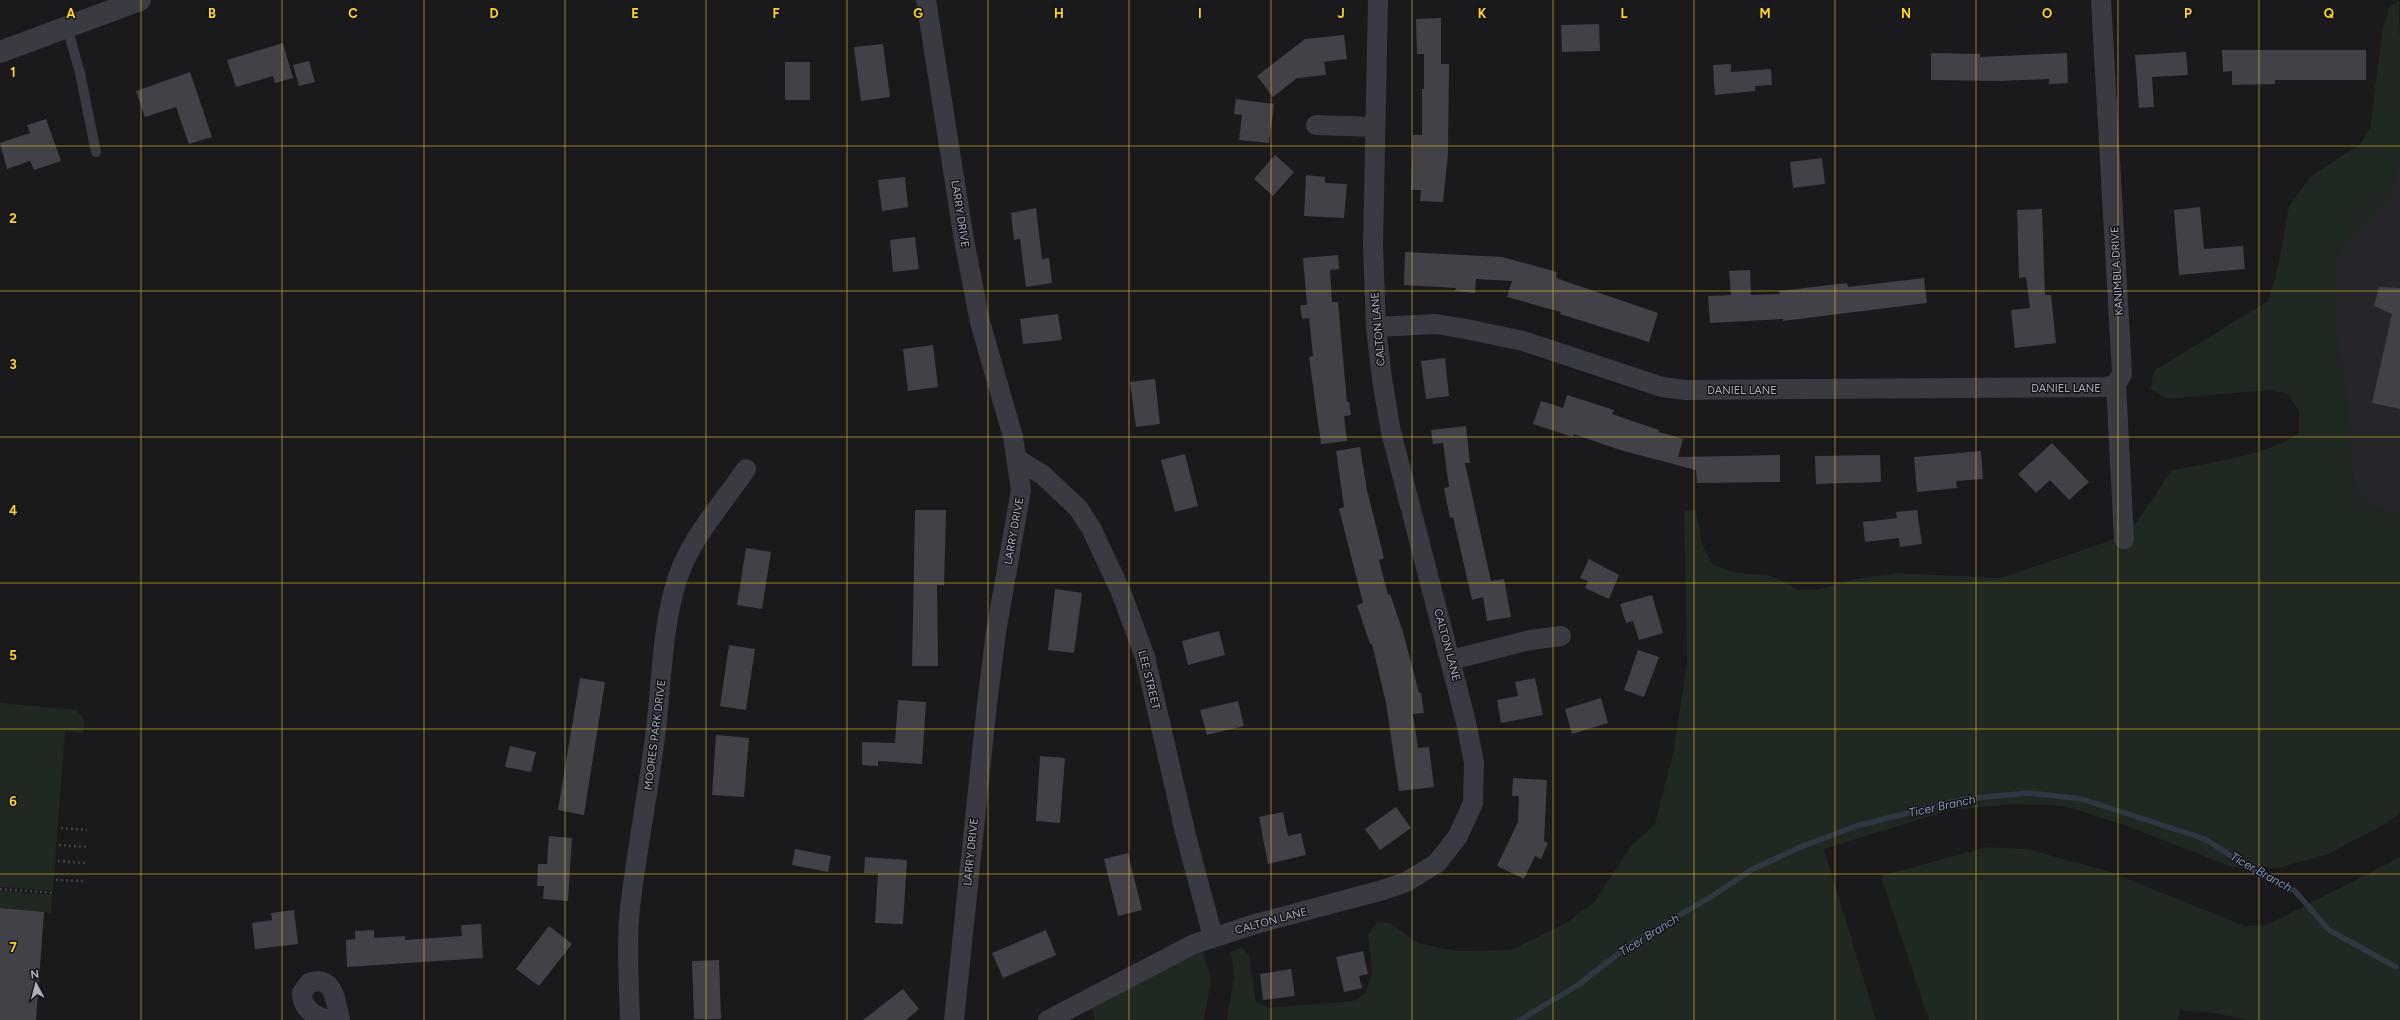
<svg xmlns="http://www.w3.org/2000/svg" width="2400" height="1020" viewBox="0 0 2400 1020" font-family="Figtree,sans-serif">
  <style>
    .built { fill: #262529 }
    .green { fill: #1f2821 }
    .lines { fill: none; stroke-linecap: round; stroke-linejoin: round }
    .stream { stroke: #2e3742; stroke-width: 5.5 }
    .building { fill: #414147 }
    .path { stroke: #404149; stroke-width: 2.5; stroke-dasharray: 2 3; stroke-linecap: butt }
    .service { stroke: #3a3a42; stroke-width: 10 }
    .minor { stroke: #3a3a42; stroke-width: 20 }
    .tertiary { stroke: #3a3a42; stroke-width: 22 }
    .grid { fill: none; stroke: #ffd22f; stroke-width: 1; stroke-opacity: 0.55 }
    .labels { text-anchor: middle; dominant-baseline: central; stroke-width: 3; stroke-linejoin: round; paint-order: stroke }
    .street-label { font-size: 11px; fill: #abaebd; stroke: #151417 }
    .water-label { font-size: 12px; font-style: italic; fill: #7f98bb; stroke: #151417 }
    .grid-label { font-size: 13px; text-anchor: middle; font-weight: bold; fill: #ffd22f; stroke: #151417; stroke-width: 3; stroke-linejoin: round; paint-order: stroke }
  </style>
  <rect width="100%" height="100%" fill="#1a191c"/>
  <path class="built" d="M2400 29V556L2345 545 2299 200 2379 195Z"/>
  <path class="green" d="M2399 0 2400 141 2396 178 2389 196 2347 237 2336 261V331L2347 401 2353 477 2358 494 2370 504 2400 516V813L2387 823 2328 854 2278 868 2232 867 2127 826 2065 806 2015 804 1950 810 1824 849 1876 1020H1227L1234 976 1231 952 1242 947 1249 955 1256 1002 1270 1008 1315 1004 1353 1001 1366 993 1372 970 1368 935 1377 922 1390 923 1419 943 1456 951 1512 950 1566 923 1594 902 1632 845 1655 824 1673 754 1687 662 1684 511 1696 510 1702 544 1713 565 1733 572 1772 576 1799 590H1816L1856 579 1895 573 2001 578 2112 540 2136 523 2172 470C2212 462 2266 456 2299 433V411L2287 393 2269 390 2166 399 2150 388 2155 370 2268 301 2277 271 2289 206 2311 176 2360 144 2370 128 2382 32 2389 7Z
    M0 703 77 710 85 721 83 733 65 731 53 891 0 887Z
    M1987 847 2026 849 2108 871 2245 926 2267 925 2400 857V1020H2246L2214 1013 2180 1010 2178 1020H1929L1881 876Z
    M0 891 52 895 51 913 0 908Z
    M1203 951 1211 980 1204 1020H1095L1092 1008 1159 971Z"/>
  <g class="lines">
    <path class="stream" d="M1520 1020 1578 985 1632 943 1714 895 1751 870 1803 846 1856 826 1964 799 2029 793 2082 799 2205 839 2253 870 2295 891 2329 930 2396 967"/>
  </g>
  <path class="building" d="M1441 18V64H1449L1448 154 1443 202 1420 201 1421 190H1411L1413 135H1422V89H1424V54H1417L1416 19Z
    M1599 24 1600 51 1562 52 1561 25Z
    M1344 35 1347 59 1324 62 1326 75 1297 78 1273 97 1257 76 1305 39Z
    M283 43 293 78 275 83 273 76 236 87 227 60Z
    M883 44 890 97 861 101 854 47Z
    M2222 50H2366V80H2275V84L2232 85V71L2223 72Z
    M2186 52 2188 75 2152 77 2154 107 2139 108 2135 55Z
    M1931 53 1980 54V57L2067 53 2068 83 2049 84V79L2000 81 1931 80Z
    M309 61 315 82 299 86 293 65Z
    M785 62H810V100H785Z
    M1731 64V72L1771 69 1772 85 1755 86V91L1715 95 1713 65Z
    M190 72 212 137 189 144 176 107 145 117 136 91Z
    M1236 99 1274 104 1269 143 1239 140 1242 115 1234 114Z
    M46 119 61 161 34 170 30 161 7 169 0 143 30 133 27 125Z
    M1275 155 1294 172 1273 196 1254 179Z
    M1822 158 1825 184 1793 188 1790 162Z
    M1306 175 1325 177V183L1347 184 1344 218 1304 216Z
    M905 177 908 207 882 211 878 180Z
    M2200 207 2204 249 2243 246 2245 269 2179 275 2174 210Z
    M1036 208 1042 259 1049 258 1052 283 1026 287 1020 239 1014 240 1011 213Z
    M2042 209 2045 295H2051L2056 343 2015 348 2011 310 2030 308 2026 277 2019 278 2017 210Z
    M915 237 919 269 893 272 890 240Z
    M1405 252 1502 257 1557 272 1556 278 1658 313 1649 342 1560 314 1561 312 1507 297 1512 281 1476 279 1475 293 1455 291 1456 288 1404 285Z
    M1338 255 1339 269 1330 270 1332 302H1338L1347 402H1349L1351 415 1344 416 1347 441 1321 444 1309 357 1313 356 1309 318 1302 319 1300 305H1307L1303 258Z
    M1750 270 1751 295 1780 294 1779 291 1847 283 1848 287 1924 278 1927 303 1783 321V319L1710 323 1708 296 1731 295 1729 271Z
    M2379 287 2400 288V409L2372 403 2392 314 2374 306Z
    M1058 314 1062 340 1023 344 1020 319Z
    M933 345 938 387 908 391 903 349Z
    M1445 358 1449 396 1426 399 1421 361Z
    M1155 379 1160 424 1136 427 1130 382Z
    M1567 395 1614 410 1612 414 1659 430V432L1683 439 1678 457 1780 455V482L1697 483 1696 470 1620 450 1574 434 1573 437 1533 424 1541 401 1563 408Z
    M1466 426 1470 463H1465L1491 581 1504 579 1511 617 1487 621 1483 597 1472 600 1453 517 1450 518 1444 488 1449 487 1443 443 1433 444 1431 430Z
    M2052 443 2089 482 2069 500 2050 480 2036 493 2018 474Z
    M1360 447 1367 490 1384 558 1379 560 1388 595 1390 594 1403 632 1419 693H1421L1424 713 1413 714 1418 748 1429 747 1434 787 1399 791 1386 703 1372 644H1370L1357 605 1363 603 1339 509 1344 507 1336 451Z
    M1981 451 1983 479 1956 481 1957 488 1917 492 1914 457Z
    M1185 454 1198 506 1175 512 1161 460Z
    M1880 455 1881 482 1816 484 1815 456Z
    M915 510H946L944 585H937L938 666H912Z
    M1917 510 1922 544 1900 547 1899 538 1865 542 1863 522 1897 518 1896 512Z
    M746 548 771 552 762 609 737 605Z
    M1589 559 1619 575 1609 599 1585 588 1588 581 1580 578Z
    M1055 589 1082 593 1074 653 1048 650Z
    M1652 595 1663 633 1639 640 1633 621 1626 623 1620 604Z
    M1219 631 1225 655 1188 665 1182 641Z
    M729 645 755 649 746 710 720 706Z
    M1638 650 1659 657 1644 697 1624 690Z
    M580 678 605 682 584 815 558 810Z
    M1535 678 1543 715 1501 723 1497 700 1518 696 1515 682Z
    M1601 698 1608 723 1572 734 1565 709Z
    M898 700 926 702 922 764 878 761V766L862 765V742L895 743Z
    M1238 701 1244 726 1207 735 1200 710Z
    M716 735 749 738 744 797 712 795Z
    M510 746 536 752 531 772 505 767Z
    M1040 756 1065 758 1060 823 1036 821Z
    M1513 778 1547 780 1544 841 1548 843 1541 859 1535 856 1524 879 1497 866 1518 822 1519 796H1512Z
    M1396 807 1411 828 1380 850 1365 829Z
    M1283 812 1288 836 1301 833 1306 855 1268 864 1259 817Z
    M549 836 572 838 568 901 543 899 544 886H537L538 864H547Z
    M795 849 831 856 828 872 792 865Z
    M1128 853 1142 910 1118 916 1104 859Z
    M865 857 907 860 903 924 875 923 878 873H864Z
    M0 908 44 912 36 1020H0Z
    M294 910 298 944 255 949 252 923 272 920 271 913Z
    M481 924 483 958 347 967 346 940 355 939V931L374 930V938L405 936V940L462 936 461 925Z
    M549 926 572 944 539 986 516 969Z
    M1046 930 1056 955 1003 978 992 953Z
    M1363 951 1368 974 1359 976 1362 988 1344 992 1336 957Z
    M719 960 721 1019H694L692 961Z
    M1291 969 1295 996 1263 1000 1260 974Z
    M903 989 919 1009 906 1020H863Z"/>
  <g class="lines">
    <path class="path" d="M61 828 87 830
      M59 845 86 847
      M58 861 85 863
      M56 880 83 881
      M0 889 55 893"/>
    <path class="service" d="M67 27 80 73 96 152"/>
    <path class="minor" d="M926 0 964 240 980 322 1013 437 1021 490 996 632 987 704 954 1020
      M2101 0 2122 374 2116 384 2124 539
      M1316 125 1375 127
      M1376 327 1436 324 1466 329 1523 341 1662 387 1686 390 2106 387 2116 384
      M1017 459 1043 475 1078 508 1091 528 1121 592 1145 657 1186 836 1213 937
      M1451 660 1530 640 1561 636
      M328 1020C314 1016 302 1009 302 993L309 983C335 974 336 1003 340 1020
      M630 1020C629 983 626 945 630 908 637 848 649 789 656 729 662 679 662 625 678 577 691 538 723 503 746 469
      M1048 1020 1194 944 1255 924 1383 890 1406 882 1437 863 1458 836 1473 803 1474 763 1466 722 1391 432 1382 379 1376 327 1373 245 1378 0"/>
    <path class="tertiary" d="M0 52 140 0"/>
  </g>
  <path class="grid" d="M141 0V1020M282 0V1020M424 0V1020M565 0V1020M706 0V1020M847 0V1020M988 0V1020M1129 0V1020M1271 0V1020M1412 0V1020M1553 0V1020M1694 0V1020M1835 0V1020M1976 0V1020M2118 0V1020M2259 0V1020M0 146H2400M0 291H2400M0 437H2400M0 583H2400M0 729H2400M0 874H2400"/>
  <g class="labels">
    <g class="street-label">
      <text transform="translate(960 214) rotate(81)">LARRY DRIVE</text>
      <text transform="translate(2117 271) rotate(-93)">KANIMBLA DRIVE</text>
      <text transform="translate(1378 329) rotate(-95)">CALTON LANE</text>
      <text x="2066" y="388">DANIEL LANE</text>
      <text x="1742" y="390">DANIEL LANE</text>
      <text transform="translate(1014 531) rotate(-80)">LARRY DRIVE</text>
      <text transform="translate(1447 645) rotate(75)">CALTON LANE</text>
      <text transform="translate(1149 680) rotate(76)">LEE STREET</text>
      <text transform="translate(655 735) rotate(-83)">MOORES PARK DRIVE</text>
      <text transform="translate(971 852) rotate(-84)">LARRY DRIVE</text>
      <text transform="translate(1271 921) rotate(-15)">CALTON LANE</text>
    </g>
    <g class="water-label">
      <text transform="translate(1942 806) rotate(-12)">Ticer Branch</text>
      <text transform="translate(2261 872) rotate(29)">Ticer Branch</text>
      <text transform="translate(1649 935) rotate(-32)">Ticer Branch</text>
    </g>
  </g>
  <g class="grid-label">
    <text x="71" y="18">A</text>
    <text x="212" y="18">B</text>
    <text x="353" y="18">C</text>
    <text x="494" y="18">D</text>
    <text x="635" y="18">E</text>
    <text x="776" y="18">F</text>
    <text x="918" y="18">G</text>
    <text x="1059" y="18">H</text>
    <text x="1200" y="18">I</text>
    <text x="1341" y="18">J</text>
    <text x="1482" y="18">K</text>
    <text x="1624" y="18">L</text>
    <text x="1765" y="18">M</text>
    <text x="1906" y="18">N</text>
    <text x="2047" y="18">O</text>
    <text x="2188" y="18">P</text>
    <text x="2329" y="18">Q</text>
    <text x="13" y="77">1</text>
    <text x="13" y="223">2</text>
    <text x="13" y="369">3</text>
    <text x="13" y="515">4</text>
    <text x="13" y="660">5</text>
    <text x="13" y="806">6</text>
    <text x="13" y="952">7</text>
  </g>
  <g transform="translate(36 984) rotate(353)" stroke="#151417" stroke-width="3" paint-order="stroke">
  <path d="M0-3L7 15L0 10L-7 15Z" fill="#abaebd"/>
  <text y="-6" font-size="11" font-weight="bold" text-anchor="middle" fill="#abaebd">N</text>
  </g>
</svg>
